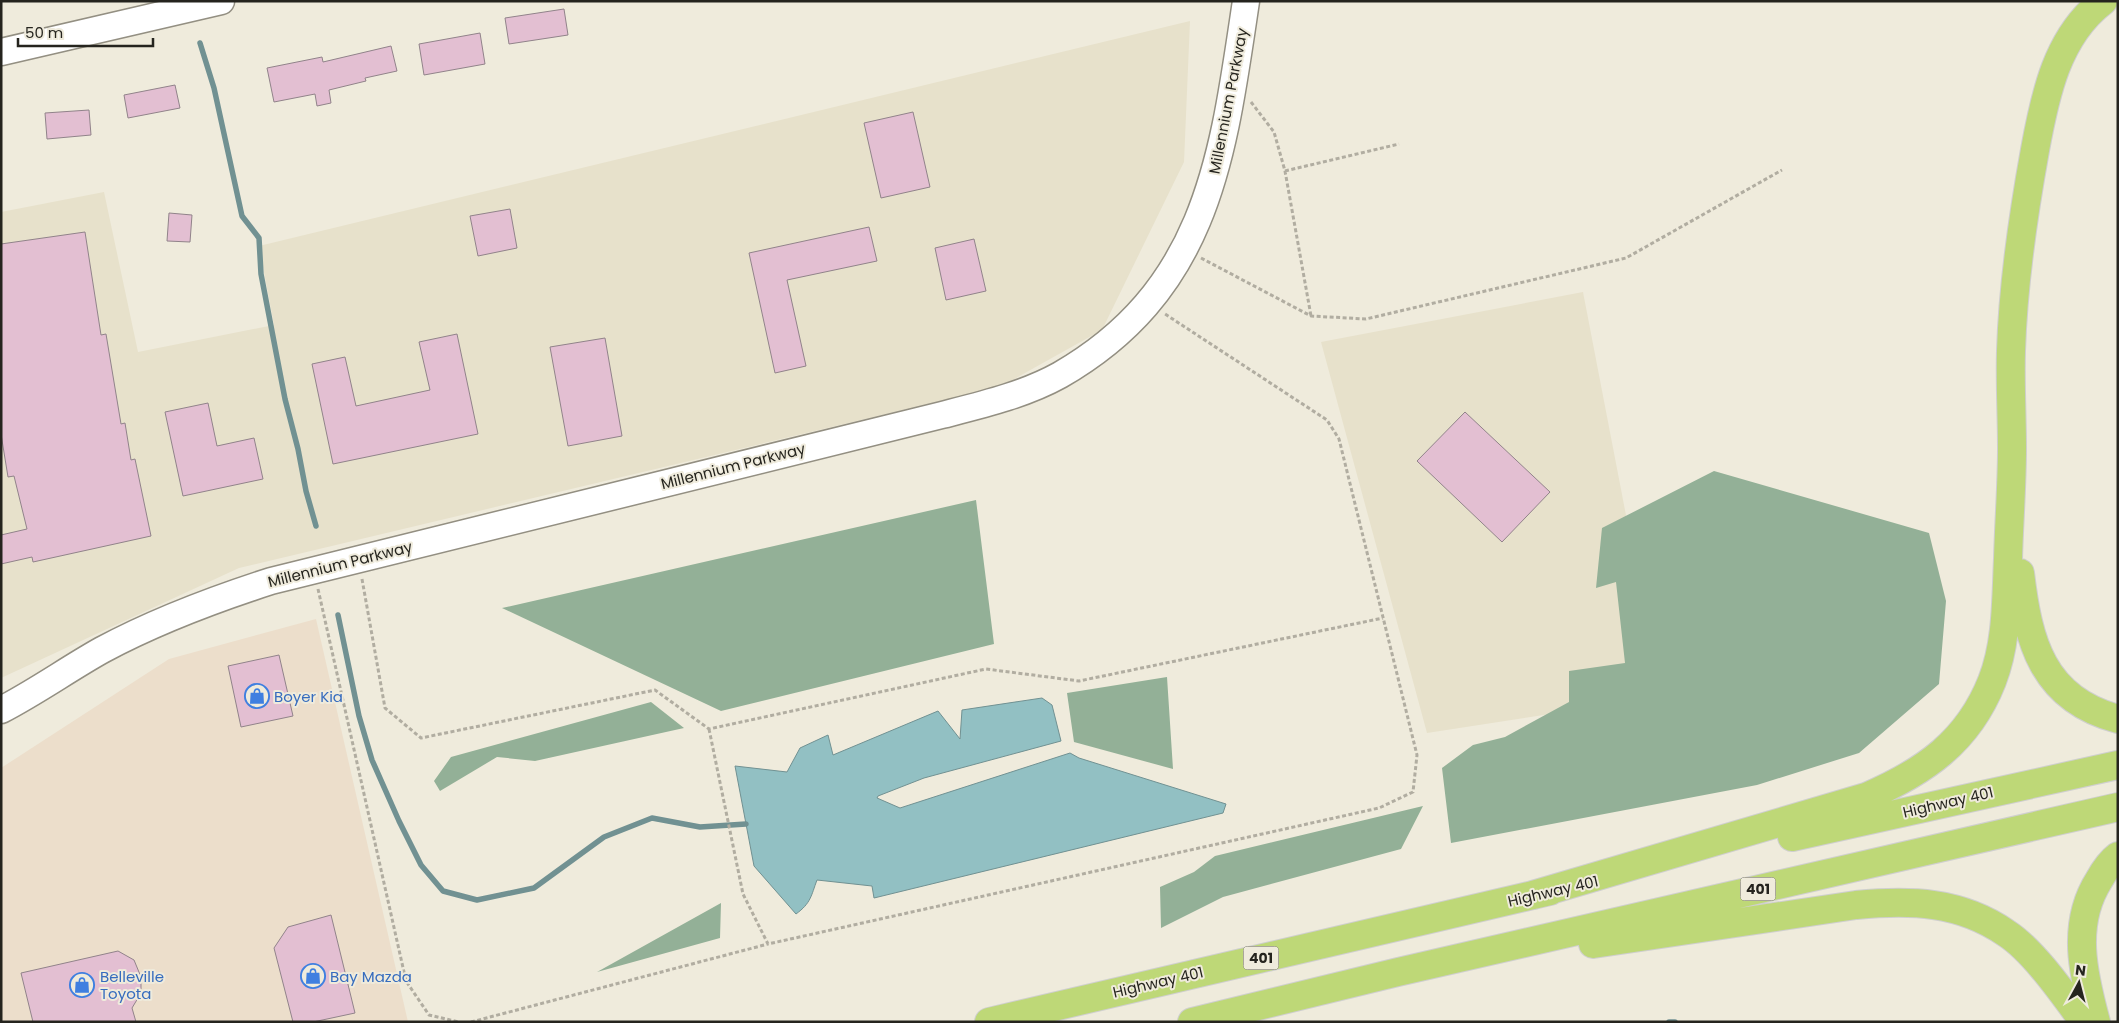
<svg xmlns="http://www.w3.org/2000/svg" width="2119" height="1023" viewBox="0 0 2119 1023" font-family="Poppins,sans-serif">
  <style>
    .commercial { fill: #ecdecb }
    .built { fill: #e7e1cb }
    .forest { fill: #93b097 }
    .water { fill: #92c0c3; stroke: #719192 }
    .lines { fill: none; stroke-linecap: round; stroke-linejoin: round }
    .stream { stroke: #719192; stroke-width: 5.5 }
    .building { fill: #e3bfd2; stroke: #91838a }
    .minor-casing { stroke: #938f82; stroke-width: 29 }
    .highway-casing { stroke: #cfcfce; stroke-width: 30 }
    .path { stroke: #b1ada1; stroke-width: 3; stroke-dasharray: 4 2.5; stroke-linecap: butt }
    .minor { stroke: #fff; stroke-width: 26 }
    .highway { stroke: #bed877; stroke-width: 28 }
    .labels { text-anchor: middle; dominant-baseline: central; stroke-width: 4; stroke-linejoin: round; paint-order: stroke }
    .shield { fill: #efebdc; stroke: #626057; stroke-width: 1 }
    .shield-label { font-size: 14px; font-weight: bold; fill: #25241e }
    .street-label { font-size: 15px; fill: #25241e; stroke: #efebdc }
    .shop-label { font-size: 15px; fill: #366cbe; stroke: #efebdc; text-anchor: start }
  </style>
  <rect width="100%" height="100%" fill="#efebdc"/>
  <path class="commercial" d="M316 619 408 1022H1V768L169 659Z"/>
  <path class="built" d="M1190 21 1184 162 1102 330 1000 387 239 568 1 678V212L104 192 138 352 274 325 259 246Z
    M1583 292 1661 697 1427 733 1321 342Z"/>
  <path class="forest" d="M1714 471 1929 533 1946 601 1939 684 1859 753 1757 785 1451 843 1442 768 1473 745 1505 737 1569 702V671L1625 663 1616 582 1596 588 1602 528Z
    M976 500 994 644 721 711 502 608Z
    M1167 677 1173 769 1074 742 1067 693Z
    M651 702 684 728 535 761 497 757 440 791 434 781 451 757Z
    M1423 806 1401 849 1223 897 1161 928 1160 887 1194 872 1215 856Z
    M721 903 720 938 597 972Z"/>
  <path class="water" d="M1042 698 1052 705 1061 741 924 778 878 796 877 798 900 808 1070 753 1079 758 1226 804 1223 813 874 898 872 886 817 880C811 896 811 903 796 914L754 866 735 766 787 772 800 748 828 735 833 755 938 711 960 739 962 710Z"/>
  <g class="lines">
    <path class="stream" d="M200 43 214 88 242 216 259 238 261 274 285 399 298 449 306 491 316 526
      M338 615 359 716 372 760 399 821 421 865 443 891 477 900 534 888 604 837 652 818 700 827 746 824
      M1669 1022H1675"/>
  </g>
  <path class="building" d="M564 9 568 35 509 44 505 18Z
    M480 33 485 64 424 75 419 44Z
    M391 46 397 71 365 78 366 81 329 90 331 103 317 106 315 94 274 102 267 68 322 57 323 62Z
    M175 85 180 108 128 118 124 95Z
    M89 110 91 135 47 139 45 113Z
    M913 112 930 187 881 198 864 123Z
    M510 209 517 248 478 256 470 216Z
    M169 213 192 215 190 242 167 241Z
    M869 227 877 261 787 280 806 366 775 373 749 253Z
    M85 232 101 335 106 334 121 424 125 423 131 460 135 459 151 536 33 562 32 557 1 564V535L27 529 14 476 8 477 1 434V244Z
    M974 239 986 291 946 300 935 248Z
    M457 334 478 434 333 464 312 364 345 357 356 406 430 390 419 342Z
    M605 338 622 436 568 446 550 347Z
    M208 403 217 446 254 438 263 479 183 496 165 412Z
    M1465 412 1550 492 1502 542 1417 461Z
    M279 655 293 716 241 727 228 666Z
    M331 915 355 1013 313 1022H293L274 948 288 927Z
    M118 951 134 960 141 977V993L132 1008 136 1022H33L21 973Z"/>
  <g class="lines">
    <defs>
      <path id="minor" d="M1 52 221 1
        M1 710C36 692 68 669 102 650 156 621 212 600 271 581L942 415C981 405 1024 395 1060 375 1209 289 1223 155 1246 1"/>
      <path id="highway" d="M2020 573C2028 641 2042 699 2118 719
        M1792 837 2118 765
        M1533 895 1866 797C1924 772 1968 742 1992 681 2007 643 2006 600 2008 559 2009 522 2012 485 2012 448 2012 416 2010 384 2011 351 2013 284 2023 216 2035 150 2045 95 2057 36 2103 1
        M1593 944 1856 905C1910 900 1960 901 2006 933 2034 951 2064 995 2084 1022
        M989 1022 1550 891
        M1192 1022 1398 972 2118 807
        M2096 1022C2083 974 2071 924 2099 880 2104 871 2110 862 2118 856"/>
    </defs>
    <use href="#minor" class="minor-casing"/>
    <use href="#highway" class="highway-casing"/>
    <path class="path" d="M1251 102 1274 132 1285 171 1311 316
      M1285 171 1399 144
      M1201 258 1311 316 1366 319 1626 258 1782 170
      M362 579 385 708 421 738 655 690 709 729 986 669 1079 681 1383 618
      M318 589 406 981 429 1015 459 1022
      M709 729 743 894 768 944 1379 808 1413 792 1417 755 1339 439 1327 420 1165 314
      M471 1022 768 944"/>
    <use href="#minor" class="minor"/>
    <use href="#highway" class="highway"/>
  </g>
  <defs>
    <symbol id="shop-ring" viewBox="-11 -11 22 22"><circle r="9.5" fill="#efebdc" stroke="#3f7fe0" stroke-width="1.5"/><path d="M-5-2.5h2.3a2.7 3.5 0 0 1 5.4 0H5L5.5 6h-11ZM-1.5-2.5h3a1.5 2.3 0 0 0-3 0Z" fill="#3f7fe0"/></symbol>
  </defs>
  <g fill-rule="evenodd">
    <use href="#shop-ring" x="243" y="682" width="28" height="28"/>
    <use href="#shop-ring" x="299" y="962" width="28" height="28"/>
    <use href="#shop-ring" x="68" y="971" width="28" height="28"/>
  </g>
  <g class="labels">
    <g class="shield">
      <rect x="1740.5" y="877.5" width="35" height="23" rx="4"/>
      <rect x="1243.5" y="946.5" width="35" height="23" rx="4"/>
    </g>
    <g class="shield-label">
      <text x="1758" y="889">401</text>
      <text x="1261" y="958">401</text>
    </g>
    <g class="street-label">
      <text transform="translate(1228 101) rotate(-79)">Millennium Parkway</text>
      <text transform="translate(733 466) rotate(-14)">Millennium Parkway</text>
      <text transform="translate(340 564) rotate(-14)">Millennium Parkway</text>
      <text transform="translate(1948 802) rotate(-13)">Highway 401</text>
      <text transform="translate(1553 891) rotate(-13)">Highway 401</text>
      <text transform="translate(1158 982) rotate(-13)">Highway 401</text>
    </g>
    <g class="shop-label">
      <text x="274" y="696">Boyer Kia</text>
      <text x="100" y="976">Belleville<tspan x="100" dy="17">Toyota</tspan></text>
      <text x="330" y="976">Bay Mazda</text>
    </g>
  </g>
  <rect width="2119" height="1023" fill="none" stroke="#25241e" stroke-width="5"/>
  <g transform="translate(2079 983) rotate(7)" stroke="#efebdc" stroke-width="4" paint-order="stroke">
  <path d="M0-4L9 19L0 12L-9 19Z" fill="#25241e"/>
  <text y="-8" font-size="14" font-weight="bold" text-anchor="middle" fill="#25241e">N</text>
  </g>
  <path d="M18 38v8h135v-8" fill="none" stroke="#25241e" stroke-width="2.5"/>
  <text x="25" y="38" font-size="15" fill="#25241e" stroke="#efebdc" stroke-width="4" paint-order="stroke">50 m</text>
</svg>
